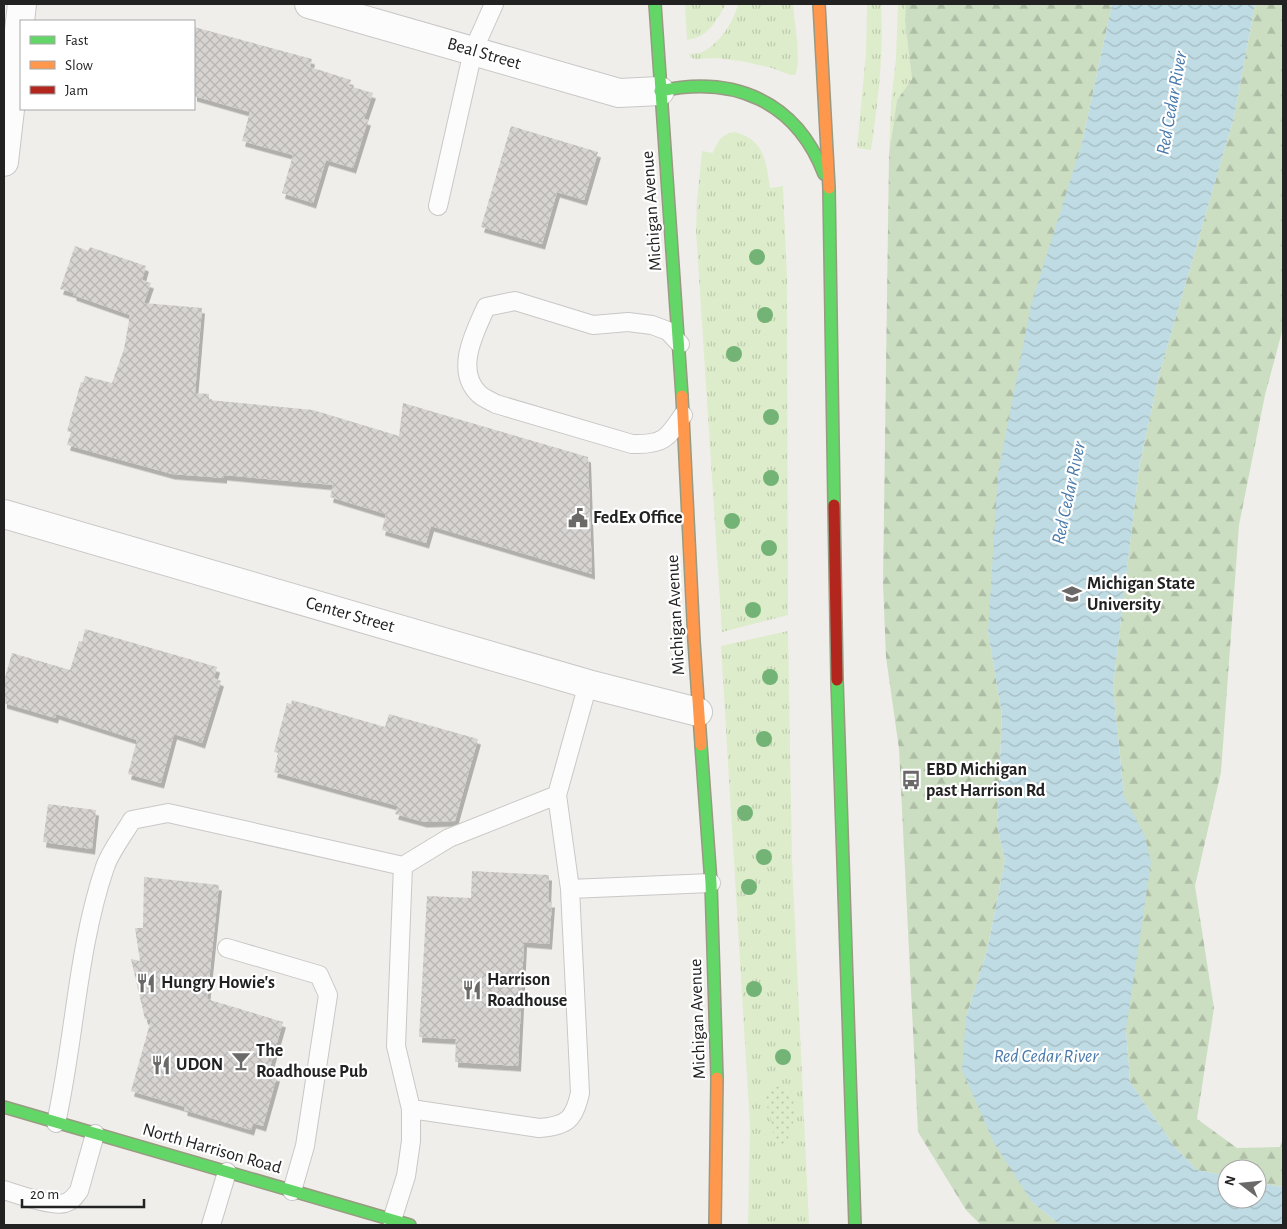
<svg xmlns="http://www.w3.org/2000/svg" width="1287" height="1229" viewBox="0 0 1287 1229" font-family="'Alegreya Sans',sans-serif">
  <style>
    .grass { fill: url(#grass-tufts) }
    .forest { fill: url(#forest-firs) }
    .garden { fill: url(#garden-dots) }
    .water { fill: url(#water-waves) }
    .building { fill: url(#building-cross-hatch); filter: url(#shadow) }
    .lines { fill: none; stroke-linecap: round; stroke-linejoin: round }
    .lane-casing { stroke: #c9c8c7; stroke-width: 20 }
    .street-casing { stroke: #c9c8c7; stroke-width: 30 }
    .fast-casing { stroke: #999a82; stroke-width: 14 }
    .slow-casing { stroke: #999a82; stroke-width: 14 }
    .jam-casing { stroke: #999a82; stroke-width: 14 }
    .lane { stroke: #fdfcfc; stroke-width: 18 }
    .street { stroke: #fdfcfc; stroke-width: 28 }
    .fast { stroke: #63d668; stroke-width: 11 }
    .slow { stroke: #ff974d; stroke-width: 11 }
    .jam { stroke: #b3261e; stroke-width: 11 }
    .tree { fill: #73b476 }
    .labels { text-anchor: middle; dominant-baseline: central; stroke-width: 4.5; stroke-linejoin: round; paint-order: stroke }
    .street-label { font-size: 18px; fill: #222; stroke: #fff }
    .poi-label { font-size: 18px; font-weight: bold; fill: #222; stroke: #fff; text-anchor: start }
    .water-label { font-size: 19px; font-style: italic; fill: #4a7aab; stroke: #fff }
  </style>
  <defs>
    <pattern id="grass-tufts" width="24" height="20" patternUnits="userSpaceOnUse" patternTransform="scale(1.25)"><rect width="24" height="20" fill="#ddeccb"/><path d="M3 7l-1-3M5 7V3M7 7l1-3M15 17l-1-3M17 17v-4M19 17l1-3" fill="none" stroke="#bdcaae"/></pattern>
    <pattern id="forest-firs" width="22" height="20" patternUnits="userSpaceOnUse" patternTransform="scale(1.25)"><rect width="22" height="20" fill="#cbdec1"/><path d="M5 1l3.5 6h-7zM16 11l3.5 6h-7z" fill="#aebea6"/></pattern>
    <pattern id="garden-dots" width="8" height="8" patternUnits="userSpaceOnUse" patternTransform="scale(1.25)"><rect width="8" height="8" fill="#ddeccb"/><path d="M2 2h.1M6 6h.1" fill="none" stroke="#bdcaae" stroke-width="1.8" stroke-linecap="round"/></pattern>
    <pattern id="water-waves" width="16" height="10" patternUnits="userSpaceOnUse" patternTransform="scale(1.25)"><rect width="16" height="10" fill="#bfdbe3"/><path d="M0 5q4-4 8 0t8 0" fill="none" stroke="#a4bcc2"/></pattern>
    <pattern id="building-cross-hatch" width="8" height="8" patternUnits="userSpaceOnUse" patternTransform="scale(1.25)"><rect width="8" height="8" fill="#d7d4d2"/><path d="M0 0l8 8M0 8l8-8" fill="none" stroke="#b8b6b4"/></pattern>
    <filter id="shadow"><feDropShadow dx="3" dy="5.5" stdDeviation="0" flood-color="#0004"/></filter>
  </defs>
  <rect width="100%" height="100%" fill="#f0eeeb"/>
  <path class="grass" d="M685 4H726C716 21 709 37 687 40Z
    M738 4H793C794 19 802 63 795 75H790L772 68 746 62 717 58 696 59 691 58 689 54C694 53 700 54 704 51 720 43 734 21 738 4Z
    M867 4H881C884 52 878 102 871 150L857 148 866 53Z
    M898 4H906L905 21 912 79 897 100 889 155 891 103 896 58Z
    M735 132C765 140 766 162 770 188L783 186 787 279 788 615 722 632 696 231 697 202 702 151 713 153C718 141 721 134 735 132Z
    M788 631 792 861 809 1225H748L750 1127 721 646Z"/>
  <path class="forest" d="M906 4H1112L1082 143 988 632 1002 715 997 825 1005 861 987 951 966 1017 1032 1202 1060 1225H981L966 1210 918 1132 899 749 886 657 883 583 889 155 897 100 912 79 905 21Z
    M1255 4H1283L1282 98 1283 328 1265 395 1239 525 1221 772 1195 886 1214 1008 1197 1119 1237 1148 1280 1147 1283 1138V1187L1257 1183V1169H1227V1176L1197 1170 1174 1146 1130 1082 1126 1030 1124 796 1113 687 1139 468 1159 375 1234 117Z"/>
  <path class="garden" d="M781 1086 791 1091C796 1104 796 1135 783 1144L777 1142C772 1135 773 1127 771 1119 767 1103 757 1089 781 1086Z"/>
  <path class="water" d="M1112 4H1255L1234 117 1159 375 1139 468 1113 687 1124 796 1145 836 1151 863 1126 1030 1130 1082 1174 1146 1197 1170 1227 1176V1199H1257V1183L1283 1187V1225H1060L1032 1202 994 1143 962 1070 966 1017 987 951 1005 861 997 825 1002 715 988 632 998 474 1031 305 1082 143Z"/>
  <path class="building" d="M194 27 312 59 310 67 351 80 349 86 373 93 364 119 368 120 353 168 326 160 313 203 282 193 293 155 242 141 250 112 194 96Z
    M511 126 598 152 584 200 557 192 542 244 481 227Z
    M75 246 88 251 90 247 146 266 142 280 151 283 144 303 202 308 195 393 209 394V400L313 410 399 436 403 403 588 457 592 574 431 526 426 543 382 530 386 514 330 497 333 485 224 475V478L172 474 67 445 71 432 67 431 81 382 83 383 85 376 112 383 124 349 130 315 73 295 74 293 60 289Z
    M85 629 217 667 214 678 221 681 202 743 174 734 161 783 128 774 137 740 56 714 55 718 4 703V681L12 653 70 670 79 641 82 642Z
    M292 700 385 727 389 714 478 739 455 821 424 822 395 814 398 806 274 772 279 753 274 752 287 703 291 704Z
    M48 804 96 810 92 849 43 842Z
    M472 871 549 875 548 902H552L549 944 524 942 518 1066 455 1062 456 1039 419 1037 427 896 471 898Z
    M144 877 219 885 207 999 283 1022 268 1074 277 1076 263 1126 253 1123 251 1130 184 1110 185 1107 131 1091 151 1020 145 1019 131 959 140 961 135 928H143Z"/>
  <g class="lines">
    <defs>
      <path id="lane" d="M438 206 473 51 494 4
        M680 344 668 331 652 325 628 322 593 325 515 301 486 307C475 332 454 370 479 394 483 398 491 401 496 404L632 444C663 445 667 439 683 415
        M570 889 711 883
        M227 948 319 975 328 995 305 1146 292 1191
        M411 1109 539 1128C567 1126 574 1120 580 1093L570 889 557 795
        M56 1123C75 1038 77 949 105 867 110 852 124 834 132 820L168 813 403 866 449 838 557 795 588 684
        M4 1190C17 1194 53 1207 65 1203 72 1201 75 1196 79 1191L95 1134
        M392 1220 406 1176 411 1141V1109L396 1046 403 866
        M211 1225 227 1172"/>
      <path id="street" d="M309 4 619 93 660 91
        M4 162 22 4
        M4 514 588 684 698 712"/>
      <path id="fast" d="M655 4 682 396
        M660 91C734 75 796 101 824 174
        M829 188 834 505
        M837 680 855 1225
        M701 745 711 883 717 1078
        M4 1107 410 1225"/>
      <path id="slow" d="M819 4 829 188
        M682 396 694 641 701 745
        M715 1225 717 1078"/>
      <path id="jam" d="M834 505 837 680"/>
    </defs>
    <use href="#lane" class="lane-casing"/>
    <use href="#street" class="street-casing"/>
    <use href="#fast" class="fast-casing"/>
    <use href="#slow" class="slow-casing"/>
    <use href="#jam" class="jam-casing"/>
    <use href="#lane" class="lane"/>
    <use href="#street" class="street"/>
    <use href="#fast" class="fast"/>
    <use href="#slow" class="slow"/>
    <use href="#jam" class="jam"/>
  </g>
  <g class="tree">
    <circle cx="757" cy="257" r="8"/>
    <circle cx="765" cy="315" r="8"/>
    <circle cx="734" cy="354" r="8"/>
    <circle cx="771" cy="417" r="8"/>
    <circle cx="771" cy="478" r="8"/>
    <circle cx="732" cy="521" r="8"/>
    <circle cx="769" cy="548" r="8"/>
    <circle cx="753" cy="610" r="8"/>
    <circle cx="770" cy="677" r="8"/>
    <circle cx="764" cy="739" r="8"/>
    <circle cx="745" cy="813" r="8"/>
    <circle cx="764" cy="857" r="8"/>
    <circle cx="749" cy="887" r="8"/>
    <circle cx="754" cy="989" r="8"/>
    <circle cx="783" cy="1057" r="8"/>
  </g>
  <defs>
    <symbol id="civic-bare" viewBox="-9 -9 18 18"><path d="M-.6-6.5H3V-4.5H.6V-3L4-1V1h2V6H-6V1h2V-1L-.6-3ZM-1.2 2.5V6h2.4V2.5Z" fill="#6a6968" stroke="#fff" stroke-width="2.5" paint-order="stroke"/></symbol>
    <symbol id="university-bare" viewBox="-9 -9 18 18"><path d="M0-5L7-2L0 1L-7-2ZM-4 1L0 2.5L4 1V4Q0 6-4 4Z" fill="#6a6968" stroke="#fff" stroke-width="2.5" paint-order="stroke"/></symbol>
    <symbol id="bus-bare" viewBox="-9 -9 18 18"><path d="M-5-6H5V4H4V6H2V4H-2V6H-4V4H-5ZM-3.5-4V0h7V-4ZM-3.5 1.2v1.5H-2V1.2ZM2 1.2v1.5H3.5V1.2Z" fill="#6a6968" stroke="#fff" stroke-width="2.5" paint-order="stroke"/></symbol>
    <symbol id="restaurant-bare" viewBox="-9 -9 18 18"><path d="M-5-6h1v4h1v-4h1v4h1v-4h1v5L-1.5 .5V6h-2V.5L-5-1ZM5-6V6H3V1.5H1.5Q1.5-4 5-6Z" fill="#6a6968" stroke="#fff" stroke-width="2.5" paint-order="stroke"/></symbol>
    <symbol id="bar-bare" viewBox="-9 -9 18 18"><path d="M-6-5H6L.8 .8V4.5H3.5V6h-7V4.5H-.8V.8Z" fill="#6a6968" stroke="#fff" stroke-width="2.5" paint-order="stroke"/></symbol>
  </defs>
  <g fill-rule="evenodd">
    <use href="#civic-bare" x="564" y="504" width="28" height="28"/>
    <use href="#university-bare" x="1058" y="580" width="28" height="28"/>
    <use href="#bus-bare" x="897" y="766" width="28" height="28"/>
    <use href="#restaurant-bare" x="132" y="969" width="28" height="28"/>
    <use href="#restaurant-bare" x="458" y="976" width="28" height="28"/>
    <use href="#bar-bare" x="227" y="1047" width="28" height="28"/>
    <use href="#restaurant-bare" x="147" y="1051" width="28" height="28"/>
  </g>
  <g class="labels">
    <g class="street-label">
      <text transform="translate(484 54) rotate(16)">Beal Street</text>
      <text transform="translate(652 211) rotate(-94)">Michigan Avenue</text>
      <text transform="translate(350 615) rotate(16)">Center Street</text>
      <text transform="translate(676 615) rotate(-93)">Michigan Avenue</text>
      <text transform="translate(698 1019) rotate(-92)">Michigan Avenue</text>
      <text transform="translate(212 1149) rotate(16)">North Harrison Road</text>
    </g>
    <g class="poi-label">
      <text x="593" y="518">FedEx Office</text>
      <text x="1087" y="584">Michigan State<tspan x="1087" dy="21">University</tspan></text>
      <text x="926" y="770">EBD Michigan<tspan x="926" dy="21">past Harrison Rd</tspan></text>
      <text x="487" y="980">Harrison<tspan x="487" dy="21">Roadhouse</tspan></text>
      <text x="161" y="983">Hungry Howie's</text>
      <text x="256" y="1051">The<tspan x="256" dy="21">Roadhouse Pub</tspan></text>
      <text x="176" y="1065">UDON</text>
    </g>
    <g class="water-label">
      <text transform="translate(1172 103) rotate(-80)">Red Cedar River</text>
      <text transform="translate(1069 493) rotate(-78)">Red Cedar River</text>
      <text x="1046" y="1056">Red Cedar River</text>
    </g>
  </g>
  <rect width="1287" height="1229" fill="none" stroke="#222222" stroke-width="10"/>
  <rect x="20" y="20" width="175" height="90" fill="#ffffff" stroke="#a7a7a7"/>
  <rect x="30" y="36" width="25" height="8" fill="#63d668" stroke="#a7a7a7"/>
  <text x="65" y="45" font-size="15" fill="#222222">Fast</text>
  <rect x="30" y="61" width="25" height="8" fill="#ff974d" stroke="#a7a7a7"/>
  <text x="65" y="70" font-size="15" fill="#222222">Slow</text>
  <rect x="30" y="86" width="25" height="8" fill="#b3261e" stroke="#a7a7a7"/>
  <text x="65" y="95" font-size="15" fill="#222222">Jam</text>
  <g transform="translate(1242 1184) rotate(286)"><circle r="24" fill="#ffffff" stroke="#a7a7a7"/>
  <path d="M0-4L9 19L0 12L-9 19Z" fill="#6a6968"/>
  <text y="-8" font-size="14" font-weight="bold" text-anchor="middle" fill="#222222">N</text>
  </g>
  <path d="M22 1199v8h122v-8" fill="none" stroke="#222222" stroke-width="2.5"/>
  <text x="30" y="1199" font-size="15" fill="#222222" stroke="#ffffff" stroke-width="4" paint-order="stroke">20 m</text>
</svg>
